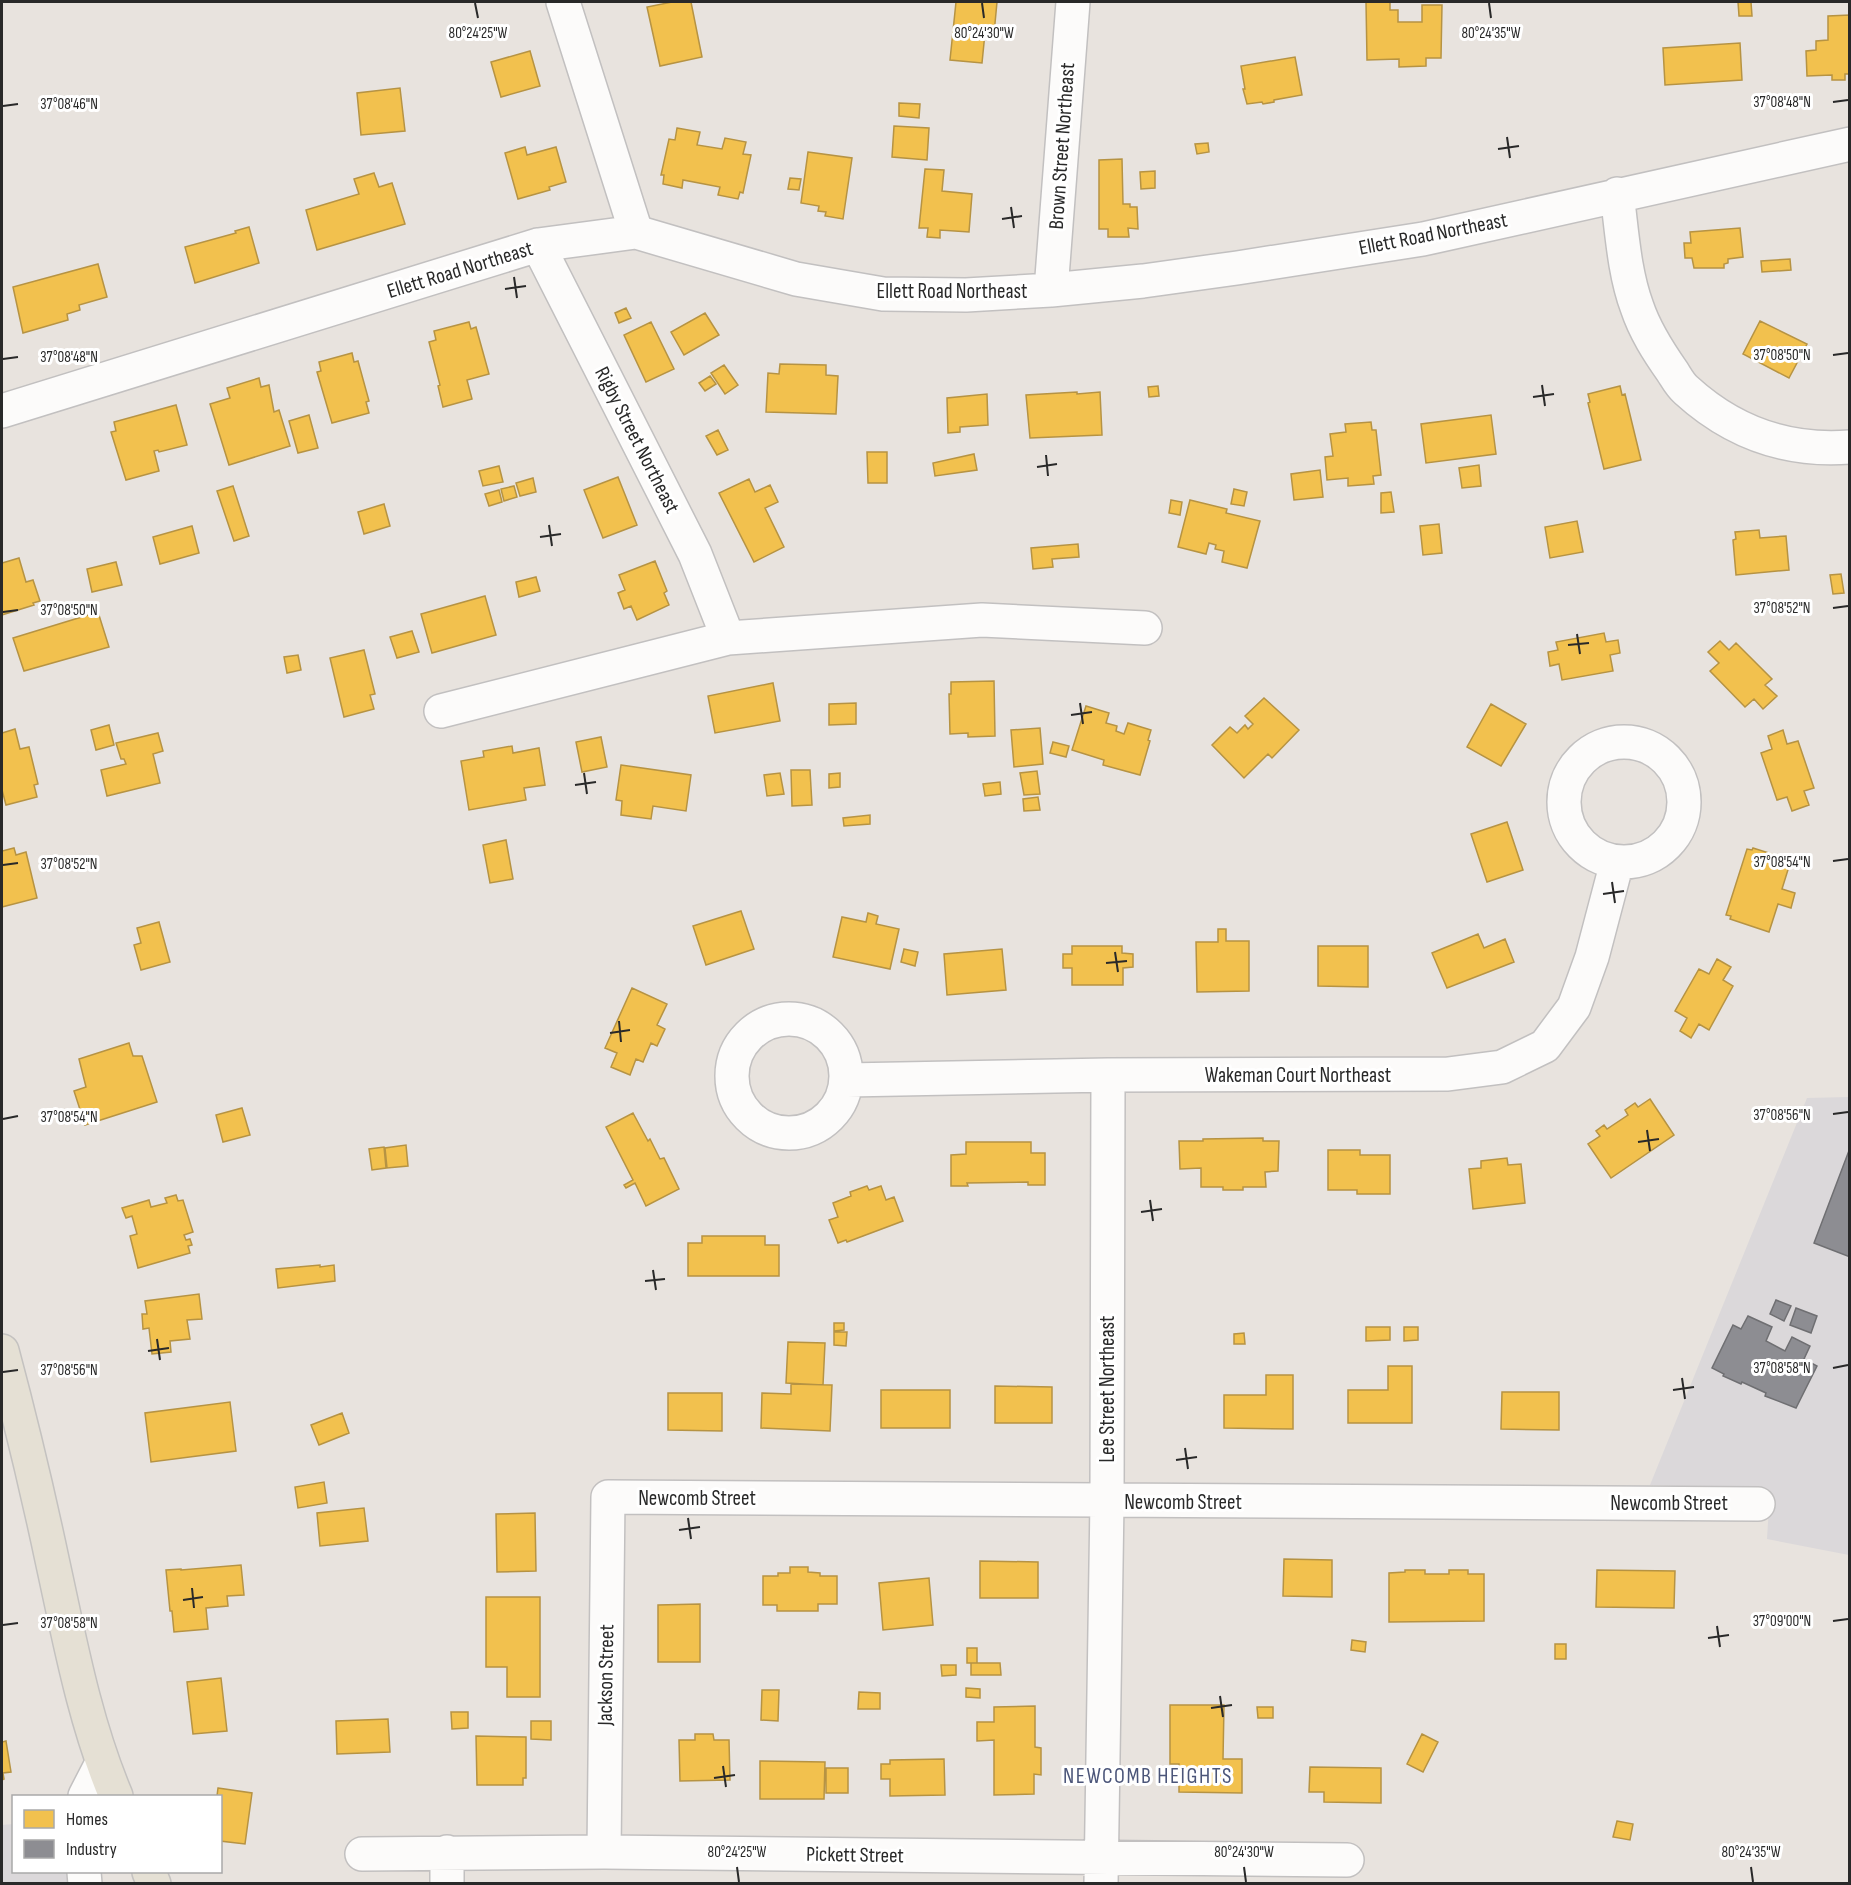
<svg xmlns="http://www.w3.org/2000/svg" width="1851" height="1885" viewBox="0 0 1851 1885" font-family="'Sofia Sans Condensed',sans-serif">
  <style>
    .industrial { fill: #dbd8da }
    .homes { fill: #f2c14e; stroke: #b69343; stroke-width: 1.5 }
    .industry { fill: #8d8d92; stroke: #6f6f72; stroke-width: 1.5 }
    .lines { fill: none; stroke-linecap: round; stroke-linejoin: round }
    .minor-casing { stroke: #c2c0c0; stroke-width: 36 }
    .major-casing { stroke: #c4c2c0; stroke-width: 36 }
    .minor { stroke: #fcfbfa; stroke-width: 33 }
    .major { stroke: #e5e0d4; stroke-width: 33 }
    .ticks { fill: none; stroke: #292929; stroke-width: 2 }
    .labels { text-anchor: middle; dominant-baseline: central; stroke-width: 6; stroke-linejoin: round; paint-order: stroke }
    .street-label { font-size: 21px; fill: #292929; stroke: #fff }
    .neighbourhood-label { font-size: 22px; letter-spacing: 1.5px; fill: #4b5579; stroke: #fff }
    .ticks-label { font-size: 15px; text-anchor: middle; fill: #292929; stroke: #fff; stroke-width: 6; stroke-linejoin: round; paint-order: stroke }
  </style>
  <rect width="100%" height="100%" fill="#e8e3de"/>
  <path class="industrial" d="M1849 1097V1555L1767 1539 1770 1490 1650 1485 1807 1098Z
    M13 1824 14 1872H70L71 1883H2V1825Z"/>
  <path class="homes" d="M672 2H691L702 57 660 66 647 7Z
    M956 2H997L994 34 985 33 982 63 950 60Z
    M1366 2H1390V10H1398V22H1422V5H1442L1441 58H1426V66L1399 67V59L1367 60Z
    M1738 2H1751L1752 16H1739Z
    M1850 15V74H1845V80H1832V75L1807 76 1806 51 1816 50V41L1828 40V16Z
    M1740 43 1742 80 1665 85 1663 48Z
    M530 51 540 86 501 97 491 62Z
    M1295 57 1302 95 1274 100V102L1263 104 1262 102 1247 104 1243 89H1245L1241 66Z
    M400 88 405 131 361 135 357 93Z
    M899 103 920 104 919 118 899 116Z
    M894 126 929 128 927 160 892 157Z
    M677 128 700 132 697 145 722 149 725 138 746 142 743 154 751 155 743 193 740 192 738 199 718 195 720 187 683 180 682 188 663 184 664 175H661L669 139 675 140Z
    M1208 143 1209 152 1197 154 1195 144Z
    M525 147 527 155 556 147 566 182 549 187 550 190 518 199 505 153Z
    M808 152 852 158 843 219 825 216 826 212 818 211 819 206 801 203Z
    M1122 159 1123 204H1130V207H1137L1138 229 1128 228 1129 237H1108V229H1099V160Z
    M925 169 944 170 942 191 972 194 969 232 940 230V238L927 237 928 228H919Z
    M1155 171V188L1141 189 1140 172Z
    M374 173 379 187 392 183 405 224 317 250 306 210 359 194 354 179Z
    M790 178 801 179 799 190 788 189Z
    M249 227 259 263 195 283 185 247 236 233 235 231Z
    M1740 228 1743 257 1728 259V263L1724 264V268H1694L1692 258H1685L1684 243H1691L1690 232Z
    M1790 259 1791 270 1762 272 1761 261Z
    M98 264 107 297 79 305 80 310 67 314 68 320 23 333 13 287Z
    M626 308 631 318 619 323 615 313Z
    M705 313 719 335 684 355 671 332Z
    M1760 321 1807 344 1789 378 1743 354Z
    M469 322 471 329 476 327 489 374 467 380 472 399 443 407 438 386 440 385 429 342 436 340 434 331Z
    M651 322 674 369 646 382 624 335Z
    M352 353 354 362 358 361 369 401 366 402 369 413 332 423 317 372 321 371 319 362Z
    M780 364 826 365V375L838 376 836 414 766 412 768 373 779 374Z
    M724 365 738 385 725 394 711 373Z
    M710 376 716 384 705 391 699 383Z
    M259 378 261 387 269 385 274 412 279 410 290 446 229 465 210 404 230 398 227 388Z
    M1158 386 1159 396 1149 397 1148 387Z
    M1620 386 1622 395 1625 394 1641 460 1604 469 1588 403 1590 402 1588 394Z
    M1077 392V394L1100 392 1102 435 1030 438 1026 395Z
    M987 394 988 425 960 427V432L948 433 947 398Z
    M176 405 187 445 159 452 158 450 154 451 159 471 126 480 111 432 116 431 114 422Z
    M309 415 318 448 298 453 289 421Z
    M1491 415 1496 454 1426 463 1421 424Z
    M1371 422 1372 430H1376L1381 475 1373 476 1374 484 1348 486V478L1327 480 1325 457 1333 456 1330 434 1346 432 1345 424Z
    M718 430 728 450 717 455 706 436Z
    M867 452H887V483H868Z
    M974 454 977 470 935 476 933 463Z
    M1479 465 1481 486 1462 488 1459 468Z
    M499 466 503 482 483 486 479 471Z
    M1320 470 1323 497 1294 500 1291 474Z
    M618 477 637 525 603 538 584 490Z
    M533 478 536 492 520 496 516 483Z
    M749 479 755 492 770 485 778 502 765 508 784 547 754 562 719 493Z
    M233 486 249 536 234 541 217 491Z
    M514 486 517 497 504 501 501 489Z
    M1234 489 1247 492 1244 506 1231 504Z
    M499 490 502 502 489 506 485 494Z
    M1391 492 1394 512 1381 513V493Z
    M1171 500 1182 502 1180 515 1169 513Z
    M1190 500 1227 509 1226 513 1260 521 1247 568 1222 562 1224 551 1215 549 1216 545 1209 543 1206 554 1178 547Z
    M384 504 390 526 364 534 358 512Z
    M1577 521 1583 552 1550 558 1545 527Z
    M1439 524 1442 553 1423 555 1420 526Z
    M192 526 199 553 160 564 153 537Z
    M1759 530 1760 538 1786 536 1789 570 1736 575 1733 540 1736 539 1735 532Z
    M1078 544 1079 557 1052 559 1053 567 1033 569 1031 548Z
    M19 558 26 582 33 580 40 601 33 603 34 605 2 615V563Z
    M655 561 667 591 664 593 669 605 637 620 631 606 624 609 618 593 625 590 619 575Z
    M116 562 122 585 92 592 87 569Z
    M1841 574 1844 593 1833 594 1830 575Z
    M536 577 540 591 519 597 516 582Z
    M485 596 496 635 432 653 421 614Z
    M98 612 109 647 24 671 13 638Z
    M412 631 419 652 397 658 390 637Z
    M1604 633 1606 642 1618 640 1620 653 1610 655 1613 671 1562 680 1559 664 1550 666 1548 652 1558 650 1556 642Z
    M1720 641 1729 650 1736 643 1772 679 1765 685 1777 696 1763 709 1754 699 1745 707 1710 671 1719 663 1708 652Z
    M364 650 375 694 370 695 374 709 344 717 330 658Z
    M298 655 301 670 287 673 284 657Z
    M994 681 995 736 968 737V733L950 734 949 694H951V682Z
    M773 683 780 721 715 733 708 696Z
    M1264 698 1299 730 1272 758 1268 754 1244 778 1212 745 1230 727 1237 733 1245 725 1248 729 1253 724 1245 716Z
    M856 703V724L829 725V704Z
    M1491 704 1526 724 1501 766 1467 747Z
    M1086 706 1109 713 1106 723 1117 726 1116 731 1124 734 1128 723 1151 730 1148 740 1150 741 1140 775 1103 765 1104 760 1072 750Z
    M109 725 114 745 96 750 91 730Z
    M1040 728 1043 764 1014 767 1011 730Z
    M15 729 20 749 29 747 38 784 34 785 37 797 6 805 2 790V733Z
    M1783 730 1787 744 1798 741 1814 788 1804 791 1809 805 1792 811 1787 797 1777 800 1761 753 1772 749 1768 736Z
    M158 733 163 751 153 754 160 783 107 796 101 770 126 764 124 759H121L116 743Z
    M601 737 607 767 582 772 576 742Z
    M1053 742 1069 746 1066 757 1050 753Z
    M512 746 513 753 539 748 545 785 524 788 526 800 469 810 461 761 484 757 483 751Z
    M621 765 691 775 686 811 653 806 651 819 621 815 622 801 616 800Z
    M791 770H810L812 805 792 806Z
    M1037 771 1040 794 1024 795 1020 773Z
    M780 773 784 794 767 796 764 775Z
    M840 773V787L829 788V774Z
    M1000 782 1001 794 985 796 983 784Z
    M1038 797 1040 810 1024 811 1023 799Z
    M870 815V824L844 826 843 818Z
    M1507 822 1523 870 1487 882 1471 834Z
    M506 840 513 879 490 883 483 845Z
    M14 848 16 855 26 852 37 898 2 907V851Z
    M1753 848 1791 860 1782 889 1795 893 1791 908 1778 904 1769 932 1730 919 1731 916 1726 915 1747 849 1752 850Z
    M741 911 754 949 706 965 693 926Z
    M868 913 878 916 876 924 899 929 890 969 833 957 842 917 866 922Z
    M159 922 170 962 141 970 134 945 141 943 137 928Z
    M1218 929H1226V941H1249V991L1197 992 1196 942H1218Z
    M1478 934 1484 948 1505 939 1514 962 1447 988 1432 953Z
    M1072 946H1122V953L1133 954V967L1123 968V985H1072V968H1063V954H1072Z
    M1318 946H1368V987L1318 986Z
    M904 949 918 952 915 966 901 962Z
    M1002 949 1006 990 947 995 944 954Z
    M1717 959 1731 967 1723 980 1733 986 1709 1030 1699 1024 1691 1038 1680 1031 1687 1018 1675 1011 1699 969 1709 974Z
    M632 988 667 1004 657 1025 665 1029 657 1046 651 1043 643 1062 636 1059 630 1075 611 1067 617 1053 605 1048Z
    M129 1043 133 1056H142L157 1102 85 1125 74 1091 86 1087 79 1059Z
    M1650 1099 1674 1135 1611 1178 1588 1144 1600 1136 1596 1131 1604 1125 1607 1129 1628 1115 1625 1110 1635 1103 1638 1107Z
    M242 1108 250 1135 223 1142 216 1115Z
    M633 1113 648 1141 650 1139 660 1159 664 1158 679 1189 646 1206 635 1183 626 1188 624 1185 633 1180 606 1127Z
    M1263 1138V1141H1279L1278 1171 1265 1172 1266 1187H1243V1190H1223V1187H1201V1168L1180 1169 1179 1141H1203V1139Z
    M966 1142H1031V1153H1045V1185H1028V1182L967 1183 968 1186H951V1155L966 1154Z
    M406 1145 408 1166 387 1168 385 1148Z
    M384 1147 386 1168 372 1170 369 1149Z
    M1328 1150H1360V1155H1390V1194H1357V1190H1328Z
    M1507 1158 1508 1165 1521 1164 1525 1203 1473 1209 1469 1169 1481 1168V1161Z
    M867 1186 869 1190 881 1186 886 1200 894 1197 903 1221 847 1242 846 1240 838 1243 829 1220 838 1217 833 1203 851 1196 850 1192Z
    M176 1195 178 1201 183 1200 193 1232 184 1235 186 1240 190 1239 192 1245 188 1246 190 1253 138 1268 130 1236 137 1234 132 1216 126 1218 122 1208 149 1200 151 1207 167 1203 165 1198Z
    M702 1236H765V1245H779V1276H688V1243H702Z
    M320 1265V1267L334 1265 335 1281 278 1288 276 1269Z
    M199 1294 202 1319 187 1320 190 1339 170 1341 171 1352 152 1354 149 1328 143 1329 142 1314H147L145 1301Z
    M834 1323H844V1330L834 1331Z
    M1366 1327H1390V1340L1366 1341Z
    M1404 1327H1418V1340L1404 1341Z
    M834 1332H847L846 1346 834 1345Z
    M1244 1333 1245 1344H1234V1334Z
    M788 1342 825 1343 823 1385 786 1383Z
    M1388 1366H1412V1423H1348V1390H1388Z
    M1266 1375H1293V1429L1224 1428V1395H1266Z
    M791 1384 832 1385 830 1431 761 1428 762 1393 791 1394Z
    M995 1386 1052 1387V1423H995Z
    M881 1390H950V1428H881Z
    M1502 1392H1559V1430L1501 1429Z
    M668 1393H722V1431L668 1430Z
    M230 1402 236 1451 151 1462 145 1413Z
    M342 1413 349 1433 319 1445 311 1425Z
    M324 1482 327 1503 298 1508 295 1487Z
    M364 1508 368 1541 320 1546 317 1513Z
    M535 1513 536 1571 497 1572 496 1514Z
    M1284 1559 1332 1560V1597L1283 1596Z
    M980 1561 1038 1562V1598H980Z
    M241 1565 244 1595 227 1596 228 1606 206 1608 208 1629 174 1632 172 1611H170L166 1570 181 1569V1570Z
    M790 1567H808V1572L820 1573V1576H837V1604H818V1611H777V1605H763V1576H778V1573H790Z
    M1405 1570H1425V1574H1449V1570H1468V1574H1484V1621L1389 1622V1573L1405 1572Z
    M1597 1570 1675 1571 1674 1608 1596 1607Z
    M929 1578 933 1625 883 1630 879 1583Z
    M486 1597H540V1697H507V1667H486Z
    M700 1604V1662H658V1605Z
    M1352 1640 1366 1642 1365 1652 1351 1650Z
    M1555 1644H1566V1659H1555Z
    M967 1648H977V1663H967Z
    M971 1663H1000L1001 1675H971Z
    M941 1665H956V1675L942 1676Z
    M221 1678 227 1731 193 1734 187 1682Z
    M966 1688 980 1689V1698L966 1697Z
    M762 1690H779L778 1721 761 1720Z
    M859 1692 880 1693V1709H858Z
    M1170 1705H1224L1223 1759H1242V1793L1179 1792V1764H1170Z
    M1035 1706V1747L1041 1748V1775L1034 1774V1794L994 1795V1740L977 1741V1722H994V1707Z
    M1257 1707H1273V1718H1258Z
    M451 1712H468V1728L452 1729Z
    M388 1719 390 1752 337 1754 336 1721Z
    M531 1721H551V1740L531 1739Z
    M695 1734H713L714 1740H729L730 1780 680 1781 679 1740H695Z
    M1422 1734 1438 1742 1423 1772 1407 1764Z
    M476 1736 526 1737V1778H523V1785H477Z
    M6 1741 11 1772 3 1773 4 1779 2 1780V1742Z
    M944 1759 945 1795 890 1796V1779H881V1764H890V1760Z
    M760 1761 825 1762 824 1799H760Z
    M1310 1767 1381 1768V1803L1324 1802V1792H1309Z
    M826 1768H848V1793H826Z
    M218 1788 252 1793 245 1844 220 1841V1796H217Z
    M1617 1821 1633 1824 1630 1840 1613 1837Z"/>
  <path class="industry" d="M1850 1148V1257L1814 1243Z
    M1776 1300 1791 1306 1784 1321 1770 1314Z
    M1796 1308 1817 1316 1811 1333 1790 1325Z
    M1748 1316 1772 1327 1766 1341 1785 1351 1792 1337 1810 1346 1804 1359 1817 1366 1796 1408 1765 1396 1766 1393 1742 1382 1741 1384 1723 1376 1724 1374 1712 1368 1733 1325 1741 1329Z"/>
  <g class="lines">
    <defs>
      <path id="minor" d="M563 2 636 232
        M1617 194C1622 232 1624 272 1637 307 1645 331 1658 351 1672 371 1676 377 1680 385 1686 390 1732 432 1787 452 1850 447
        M538 245 695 554 728 638
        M1051 290 1073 2
        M2 411 538 245 636 232 796 279 883 294 966 295 1051 290 1143 281 1237 268 1423 239 1850 144
        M441 711 728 638 982 620 1145 628
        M1564 802a60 60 0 1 1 120 0a60 60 0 1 1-120 0Z
        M732 1076a57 57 0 1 1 114 0a57 57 0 1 1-114 0Z
        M847 1080 1108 1075 1448 1074 1502 1067 1545 1046 1574 1007 1592 957 1617 862
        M85 1796 102 1763
        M447 1852V1884
        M604 1852 608 1497 1758 1504
        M362 1854 604 1852 1347 1860
        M84 1872 85 1884
        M1101 1884 1107 1501 1108 1075"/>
      <path id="major" d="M2 1351C21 1422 38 1493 53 1564 70 1642 85 1723 116 1796
        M149 1872 154 1884"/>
    </defs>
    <use href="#minor" class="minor-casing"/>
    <use href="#major" class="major-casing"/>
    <use href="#minor" class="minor"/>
    <use href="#major" class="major"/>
  </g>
  <path class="ticks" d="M475 3 478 18M982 3 984 18M1489 3 1491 18M1833 102 1848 100M3 106 18 104M1507 137 1510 158M1498 149 1519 146M1011 207 1014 228M1002 219 1022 216M514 277 517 298M505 289 526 286M1833 355 1848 353M3 359 18 357M1542 385 1545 406M1533 397 1554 394M1046 455 1048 476M1037 467 1057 464M549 525 552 546M540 537 561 534M1833 608 1848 606M3 612 18 610M1577 634 1580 654M1568 645 1589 643M1080 703 1083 724M1071 715 1092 712M584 773 587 794M575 785 596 782M1833 861 1848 859M3 865 18 863M1612 882 1615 903M1603 894 1624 891M1115 952 1118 972M1106 963 1127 961M619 1021 621 1042M610 1033 630 1030M1833 1114 1848 1112M3 1119 18 1116M1647 1130 1650 1151M1638 1142 1659 1139M1150 1200 1153 1221M1141 1212 1162 1209M653 1270 656 1290M645 1281 665 1279M157 1339 160 1360M148 1351 169 1348M1833 1368 1848 1365M3 1372 18 1370M1682 1378 1685 1399M1673 1390 1694 1387M1185 1448 1188 1469M1176 1460 1197 1457M688 1518 691 1539M679 1530 700 1527M192 1588 194 1608M183 1600 203 1597M1833 1621 1848 1619M3 1625 18 1623M1717 1626 1720 1647M1708 1638 1729 1635M1220 1696 1223 1717M1211 1708 1232 1705M723 1766 726 1787M714 1778 735 1775M737 1867 739 1882M1244 1867 1246 1882M1751 1867 1753 1882"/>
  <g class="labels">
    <g class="street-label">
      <text transform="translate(1062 146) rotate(-86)">Brown Street Northeast</text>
      <text transform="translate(1433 234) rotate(-11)">Ellett Road Northeast</text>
      <text transform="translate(460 270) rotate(-17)">Ellett Road Northeast</text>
      <text x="952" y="291">Ellett Road Northeast</text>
      <text transform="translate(637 440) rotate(63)">Rigby Street Northeast</text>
      <text x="1298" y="1075">Wakeman Court Northeast</text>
      <text transform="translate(1107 1389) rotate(-90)">Lee Street Northeast</text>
      <text x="697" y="1498">Newcomb Street</text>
      <text x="1183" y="1502">Newcomb Street</text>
      <text x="1669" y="1503">Newcomb Street</text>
      <text transform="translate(606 1675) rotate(-89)">Jackson Street</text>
      <text transform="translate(855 1855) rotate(1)">Pickett Street</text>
    </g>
    <g class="neighbourhood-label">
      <text x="1148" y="1776">NEWCOMB HEIGHTS</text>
    </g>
  </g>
  <g class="ticks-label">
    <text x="478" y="38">80°24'25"W</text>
    <text x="984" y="38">80°24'30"W</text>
    <text x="1491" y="38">80°24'35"W</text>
    <text x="1782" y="107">37°08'48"N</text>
    <text x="69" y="109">37°08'46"N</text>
    <text x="1782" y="360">37°08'50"N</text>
    <text x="69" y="362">37°08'48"N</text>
    <text x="1782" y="613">37°08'52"N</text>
    <text x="69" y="615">37°08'50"N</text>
    <text x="1782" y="867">37°08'54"N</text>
    <text x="69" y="869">37°08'52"N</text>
    <text x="1782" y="1120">37°08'56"N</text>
    <text x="69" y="1122">37°08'54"N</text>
    <text x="1782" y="1373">37°08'58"N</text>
    <text x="69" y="1375">37°08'56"N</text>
    <text x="1782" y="1626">37°09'00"N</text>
    <text x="69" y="1628">37°08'58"N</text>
    <text x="737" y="1857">80°24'25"W</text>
    <text x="1244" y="1857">80°24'30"W</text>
    <text x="1751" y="1857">80°24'35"W</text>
  </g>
  <rect width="1851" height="1885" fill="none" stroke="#292929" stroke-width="6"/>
  <rect x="12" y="1795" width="210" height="78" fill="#ffffff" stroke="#a9a9a9" stroke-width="1.5"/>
  <rect x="24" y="1810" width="30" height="18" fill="#f2c14e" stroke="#a9a9a9" stroke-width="1.5"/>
  <text x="66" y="1825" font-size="18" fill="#292929">Homes</text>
  <rect x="24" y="1840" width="30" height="18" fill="#8d8d92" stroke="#a9a9a9" stroke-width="1.5"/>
  <text x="66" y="1855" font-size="18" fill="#292929">Industry</text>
</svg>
